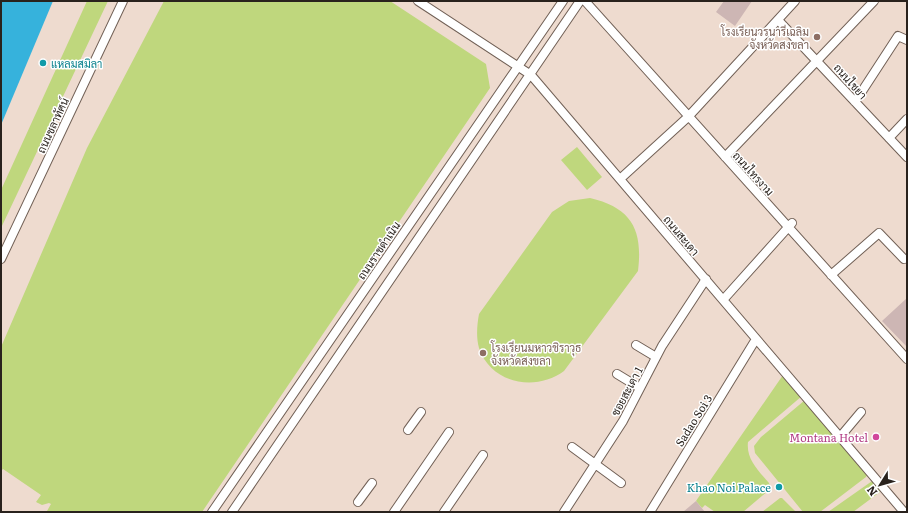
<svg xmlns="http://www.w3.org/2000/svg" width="908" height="513" viewBox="0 0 908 513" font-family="Literata,Sarabun,serif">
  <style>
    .green { fill: #bfd77d }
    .water { fill: #36b2dc }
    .building { fill: #cdb6b4 }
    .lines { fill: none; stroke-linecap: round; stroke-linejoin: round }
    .minor-casing { stroke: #716056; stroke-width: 10 }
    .minor { stroke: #fff; stroke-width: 8 }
    .education-dot { fill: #8d6e63; stroke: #fff; stroke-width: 1.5 }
    .culture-dot { fill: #0f9aa8; stroke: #fff; stroke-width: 1.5 }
    .hotel-dot { fill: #d1479c; stroke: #fff; stroke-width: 1.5 }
    .labels { text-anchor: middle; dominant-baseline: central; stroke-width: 3; stroke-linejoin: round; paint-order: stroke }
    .education-label { font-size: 11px; fill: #785e54; stroke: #fff; text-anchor: end }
    .culture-label { font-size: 11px; fill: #0d838f; stroke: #fff; text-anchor: start }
    .street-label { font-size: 11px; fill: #29221d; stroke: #fff }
    .hotel-label { font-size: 11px; fill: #b23c85; stroke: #fff; text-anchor: end }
  </style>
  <rect width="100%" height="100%" fill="#eedbcf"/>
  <path class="green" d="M87 1H108L1 228V190Z
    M164 1H390L486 64 490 88 202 512H49L47 511 51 504 49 503 42 505 36 502 41 495 3 469 1 471V347L87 148Z
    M577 147 602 177 587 190 561 160Z
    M590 198C632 208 643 230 638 271L564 371C536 392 491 384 479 348 476 337 477 325 479 314L552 212 569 201Z
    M783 375 802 396 748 442C746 459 758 470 769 483L770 486 768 491 743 512H715L705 505 702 508 696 501 698 498Z
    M805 400 869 471 866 477 820 512H803L755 453 754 446 761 437Z
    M875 479 884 489 853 512H828Z
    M780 498H782L796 512H762Z"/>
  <path class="water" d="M1 1H53L1 125Z"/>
  <path class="building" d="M724 1H752L735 26 716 12Z
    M907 298V347L882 321Z
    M696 501 705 512H683Z"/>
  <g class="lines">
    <defs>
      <path id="minor" d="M418 1 531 75 904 512
        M585 1 907 359
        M778 20 907 157
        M855 102 898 36 907 40
        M889 138 907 119
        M725 157 874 1
        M620 179 688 117 795 1
        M1 259 123 1
        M831 275 879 233 904 259
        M723 300 792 223
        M636 345 656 357
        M617 374 640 388
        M408 430 421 412
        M840 437 861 412
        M572 447 621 483
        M358 502 372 483
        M212 512 563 1
        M232 512 580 1
        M394 512 449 432
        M444 512 483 455
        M564 512 623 421 662 346 706 279
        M650 512 756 339"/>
    </defs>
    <use href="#minor" class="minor-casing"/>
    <use href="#minor" class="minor"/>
  </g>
  <g class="education-dot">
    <circle cx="817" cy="37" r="4"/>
    <circle cx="483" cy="353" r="4"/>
  </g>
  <g class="culture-dot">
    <circle cx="43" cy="63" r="4"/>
    <circle cx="779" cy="487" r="4"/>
  </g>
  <circle class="hotel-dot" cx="876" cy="437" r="4"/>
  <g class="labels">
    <g class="education-label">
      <text x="809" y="31">โรงเรียนวรนารีเฉลิม<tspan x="809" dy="13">จังหวัดสงขลา</tspan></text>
      <text x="491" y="347" text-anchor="start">โรงเรียนมหาวชิราวุธ<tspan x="491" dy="13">จังหวัดสงขลา</tspan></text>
    </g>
    <g class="culture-label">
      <text x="51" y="63">แหลมสมิลา</text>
      <text x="771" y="487" text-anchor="end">Khao Noi Palace</text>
    </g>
    <g class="street-label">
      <text transform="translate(851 81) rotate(48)">ถนนไชยา</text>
      <text transform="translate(52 125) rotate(-65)">ถนนชลาทัศน์</text>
      <text transform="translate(754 173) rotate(48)">ถนนไทรงาม</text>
      <text transform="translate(682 235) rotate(50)">ถนนสะเดา</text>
      <text transform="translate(378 250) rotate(-56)">ถนนราชดำเนิน</text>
      <text transform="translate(626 391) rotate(-62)">ซอยสะเดา 1</text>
      <text transform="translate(693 420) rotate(-58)">Sadao Soi 3</text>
    </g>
    <g class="hotel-label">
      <text x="868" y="437">Montana Hotel</text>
    </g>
  </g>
  <rect width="908" height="513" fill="none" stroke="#29221d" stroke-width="4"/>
  <g transform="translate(880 485) rotate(233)" stroke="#ffffff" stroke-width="3" paint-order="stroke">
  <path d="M0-3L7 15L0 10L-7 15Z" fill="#29221d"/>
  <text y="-6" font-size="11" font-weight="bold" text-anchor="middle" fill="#29221d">N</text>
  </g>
</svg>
